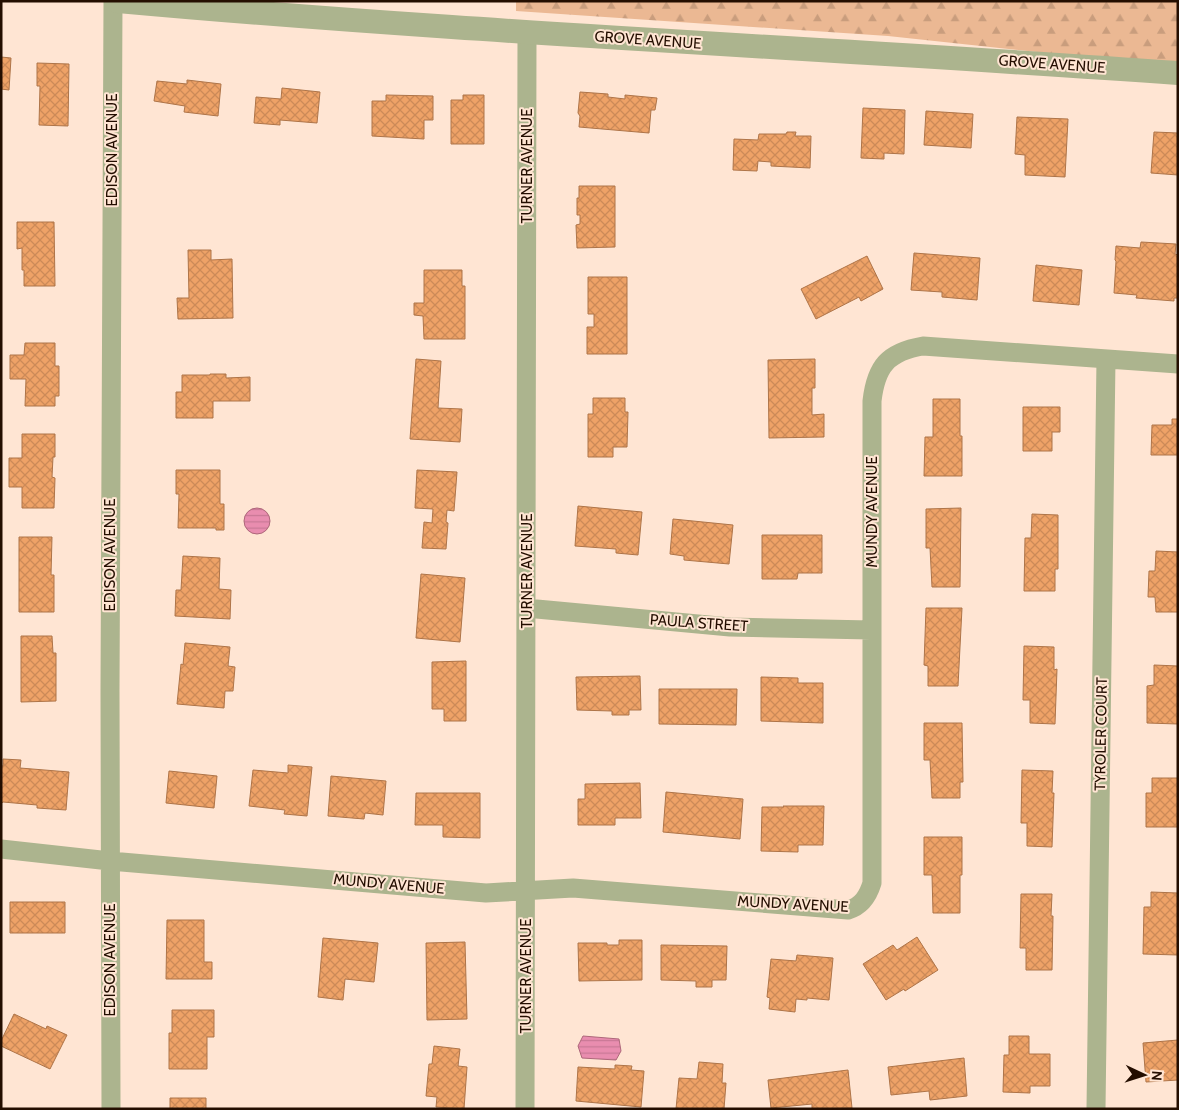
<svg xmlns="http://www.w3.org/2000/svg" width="1179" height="1110" viewBox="0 0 1179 1110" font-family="Cabin,sans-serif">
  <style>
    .forest { fill: url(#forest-firs) }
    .water { fill: url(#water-rules); stroke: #ae677a }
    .building { fill: url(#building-cross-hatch); stroke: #ae7448 }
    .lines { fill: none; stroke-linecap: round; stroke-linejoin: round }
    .minor { stroke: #acb48e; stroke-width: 19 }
    .tertiary { stroke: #acb48e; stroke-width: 24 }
    .labels { text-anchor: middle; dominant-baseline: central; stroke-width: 4; stroke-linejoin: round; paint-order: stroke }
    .street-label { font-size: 15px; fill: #240e00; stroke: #ffe5d3 }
  </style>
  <defs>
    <pattern id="forest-firs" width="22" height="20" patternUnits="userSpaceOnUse" patternTransform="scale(1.25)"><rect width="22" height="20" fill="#ebb893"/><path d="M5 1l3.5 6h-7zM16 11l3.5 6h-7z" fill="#c99d7d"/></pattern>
    <pattern id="water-rules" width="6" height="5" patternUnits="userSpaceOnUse" patternTransform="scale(1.25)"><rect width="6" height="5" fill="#e98daf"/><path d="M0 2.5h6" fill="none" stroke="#c87895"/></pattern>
    <pattern id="building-cross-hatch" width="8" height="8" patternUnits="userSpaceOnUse" patternTransform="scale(1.25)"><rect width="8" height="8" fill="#eea267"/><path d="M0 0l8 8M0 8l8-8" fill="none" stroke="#cc8a58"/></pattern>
  </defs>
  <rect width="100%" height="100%" fill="#ffe5d3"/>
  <path class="forest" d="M516 1H1178V67L888 36 516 11Z"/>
  <path class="water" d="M244 521a13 13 0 1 1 26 0a13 13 0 1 1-26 0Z
    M583 1036 619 1039 621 1051 616 1060 582 1058 578 1046Z"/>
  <path class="building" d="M1 57 11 58 9 90 1 89Z
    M37 63 69 64 68 126 39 125 40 86H37Z
    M187 80 221 84 218 116 184 112 185 106 154 101 157 81 187 84Z
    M282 88 320 92 317 123 280 120V125L254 123 256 97 281 99Z
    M580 92 608 94V97L625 99V95L657 98 655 110H651L649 133 579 127 580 116 578 113Z
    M386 95 433 96V120H424V139L372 136V101H386Z
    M463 95H484V144H451V100H463Z
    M863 108 905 110 904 154 884 153V159L861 158Z
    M926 111 973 114 971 148 924 145Z
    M1017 117 1068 119 1065 177 1025 175V155L1015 154Z
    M787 132H796L795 136H811L810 168 771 166V162L758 161 757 171 733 170 734 139 758 140 759 134H786Z
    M1154 132 1178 133V175L1151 173Z
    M579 186H615V247L577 248 576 225 580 224V215H577V198H579Z
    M17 222H54L55 286H24V270H22V248L17 249Z
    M1141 242 1176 244 1175 254 1178 255V298H1174V301L1136 298 1137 295 1114 293 1116 261 1115 260 1116 246 1140 248Z
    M188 250H211V260L232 259 233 318 178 319 177 298H189Z
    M914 253 980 258 977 300 942 297V292L911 290Z
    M867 256 883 289 861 301 859 297 816 319 801 289Z
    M1036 265 1082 270 1079 305 1033 301Z
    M424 270H462V286H465V339H424L423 316 414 315V303H424Z
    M588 277H627V354H587V327H594V314H588Z
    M25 343H55V366H59V396H55V406H25L26 379H10V355H24Z
    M416 359 441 361 438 408 462 409 460 442 410 439Z
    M815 359V388H812V415L824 414V437L769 438 768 360Z
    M210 374H226V378L250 377V401H213V418H176V392H182V375H210Z
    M593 398H625V412H628L627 447H613V457H588V414H593Z
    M933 399H960V436H962V476H924L925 437H933Z
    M1023 407H1060V432H1052V451H1023Z
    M1172 419H1178V455H1151L1152 425H1172Z
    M22 434H55V457H53L52 477 55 478 54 508H22V487H9V458H22Z
    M176 470H220V504H224V530H216V528H178L179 494H176Z
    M417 470 457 472 454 511 447 510 446 522 448 523 446 549 422 548 424 522 432 523 433 509 415 508Z
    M578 506 642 512 638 555 616 553V549L575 546Z
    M961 508 960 587H932L930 548H926V509Z
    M1032 514 1058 515V569H1055V591H1024L1025 538H1031Z
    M673 519 733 525 729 564 684 560V556L670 554Z
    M762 535H822V573H798L797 579H762Z
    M19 537H52L51 575H54V612H19Z
    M1156 551 1178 552V612H1156L1155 597H1148L1149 571H1155Z
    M183 556 220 558 219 589 231 590 230 619 175 616 176 590H181Z
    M421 574 465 578 460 642 416 638Z
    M926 608H962L958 686H928V666L924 665Z
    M21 636H52L53 653H56V701L21 702Z
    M185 643 230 647 228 666 235 667 233 691H225L224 708 177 704 181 664 183 665Z
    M1024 646 1054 647V670L1057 669 1055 724 1030 723V700H1023Z
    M466 661V721H444V709H432V662Z
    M1154 665 1178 666V724L1147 723V686L1154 685Z
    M640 676 641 710H629V715H612V711L577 710 576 677Z
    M761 677 798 678V683H823V723L761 721Z
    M659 689H737L736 725 659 724Z
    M924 723H962L963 782H960V798H932L930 760H924Z
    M3 759 21 760 20 768 69 772 66 810 37 808V805L3 802 1 804V766H3Z
    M288 765 312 767 307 816 284 814 285 810 249 806 253 770 288 773Z
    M1022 770 1053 771 1052 793H1054L1052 847 1027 846V823H1021Z
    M169 771 217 776 214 808 166 803Z
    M331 776 386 781 383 815 365 813 364 819 328 816Z
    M1152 778H1178V827H1146V793H1152Z
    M640 783 641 818H615V825H578V799H585V784Z
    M666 792 743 799 740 839 663 832Z
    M416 793H480V838L443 837V825H415Z
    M783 806H824L823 845H798V852L761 851 762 807H784Z
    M924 837H962V875H960V913H933L932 875H924Z
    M1151 892 1178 893V955L1143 954 1144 907H1151Z
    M1021 894H1052L1051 916H1053L1052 970H1026V948H1020Z
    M10 902H65V933H10Z
    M167 920H204V962H212V979H166Z
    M917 937 938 970 905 991 904 989 886 1000 863 964 893 945 897 950Z
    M323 938 378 943 374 982 345 979 343 1000 318 997Z
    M619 940H642V980L579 981 578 943H607V945H619Z
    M465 942 467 1019 427 1020 426 943Z
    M661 945 727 946 726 980H712V987H696V981L661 980Z
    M797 955 833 958 829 1000 807 998V1000L796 999 795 1012 769 1009 770 998 767 997 771 959 796 961Z
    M172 1010H214V1037H207V1069H169V1033H172Z
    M14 1014 46 1029 47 1026 67 1035 50 1069 1 1046V1041Z
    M1009 1036H1029V1054H1050V1086H1030V1093L1003 1092 1004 1055H1009Z
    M1178 1040V1080L1146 1082 1143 1043Z
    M434 1046 460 1049 458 1066 467 1067 464 1109 436 1107 437 1097 426 1096 429 1064H432Z
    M964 1058 967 1096 930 1100 929 1091 891 1095 888 1067Z
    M699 1062 723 1064 722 1083H726L724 1109H676L679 1078 697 1079Z
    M615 1065 632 1066 631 1070 644 1071 641 1107 576 1101 578 1067 615 1069Z
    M848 1070 852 1108 812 1109V1104L771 1108 768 1080Z
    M170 1098H206V1109H170Z"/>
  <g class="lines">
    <path class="minor" d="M526 608 730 627 871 630
      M1 849 110 861 486 893 573 888 848 910C862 906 868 896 872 883V401C876 366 888 352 923 346L1178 364
      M111 1109 110 690 113 1
      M525 1109 527 32
      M1096 1109 1106 359"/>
    <path class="tertiary" d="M118 1C470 33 824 48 1178 73"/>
  </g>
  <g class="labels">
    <g class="street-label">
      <text transform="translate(648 40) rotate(4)">GROVE AVENUE</text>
      <text transform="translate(1052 64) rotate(4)">GROVE AVENUE</text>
      <text transform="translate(112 150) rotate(-90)">EDISON AVENUE</text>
      <text transform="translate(527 166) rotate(-90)">TURNER AVENUE</text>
      <text transform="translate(872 512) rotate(-90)">MUNDY AVENUE</text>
      <text transform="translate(110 555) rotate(-90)">EDISON AVENUE</text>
      <text transform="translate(527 571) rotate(-90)">TURNER AVENUE</text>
      <text transform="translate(699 623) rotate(4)">PAULA STREET</text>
      <text transform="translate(1101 734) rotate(-89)">TYROLER COURT</text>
      <text transform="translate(389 884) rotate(5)">MUNDY AVENUE</text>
      <text transform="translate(793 904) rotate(3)">MUNDY AVENUE</text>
      <text transform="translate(110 960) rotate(-90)">EDISON AVENUE</text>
      <text transform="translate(526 976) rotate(-90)">TURNER AVENUE</text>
    </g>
  </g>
  <rect width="1179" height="1110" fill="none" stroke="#240e00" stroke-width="5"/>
  <g transform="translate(1144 1075) rotate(94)" stroke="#ffe5d3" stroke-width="4" paint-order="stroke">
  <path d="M0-4L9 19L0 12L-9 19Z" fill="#240e00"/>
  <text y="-8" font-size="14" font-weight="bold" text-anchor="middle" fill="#240e00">N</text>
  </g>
</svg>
